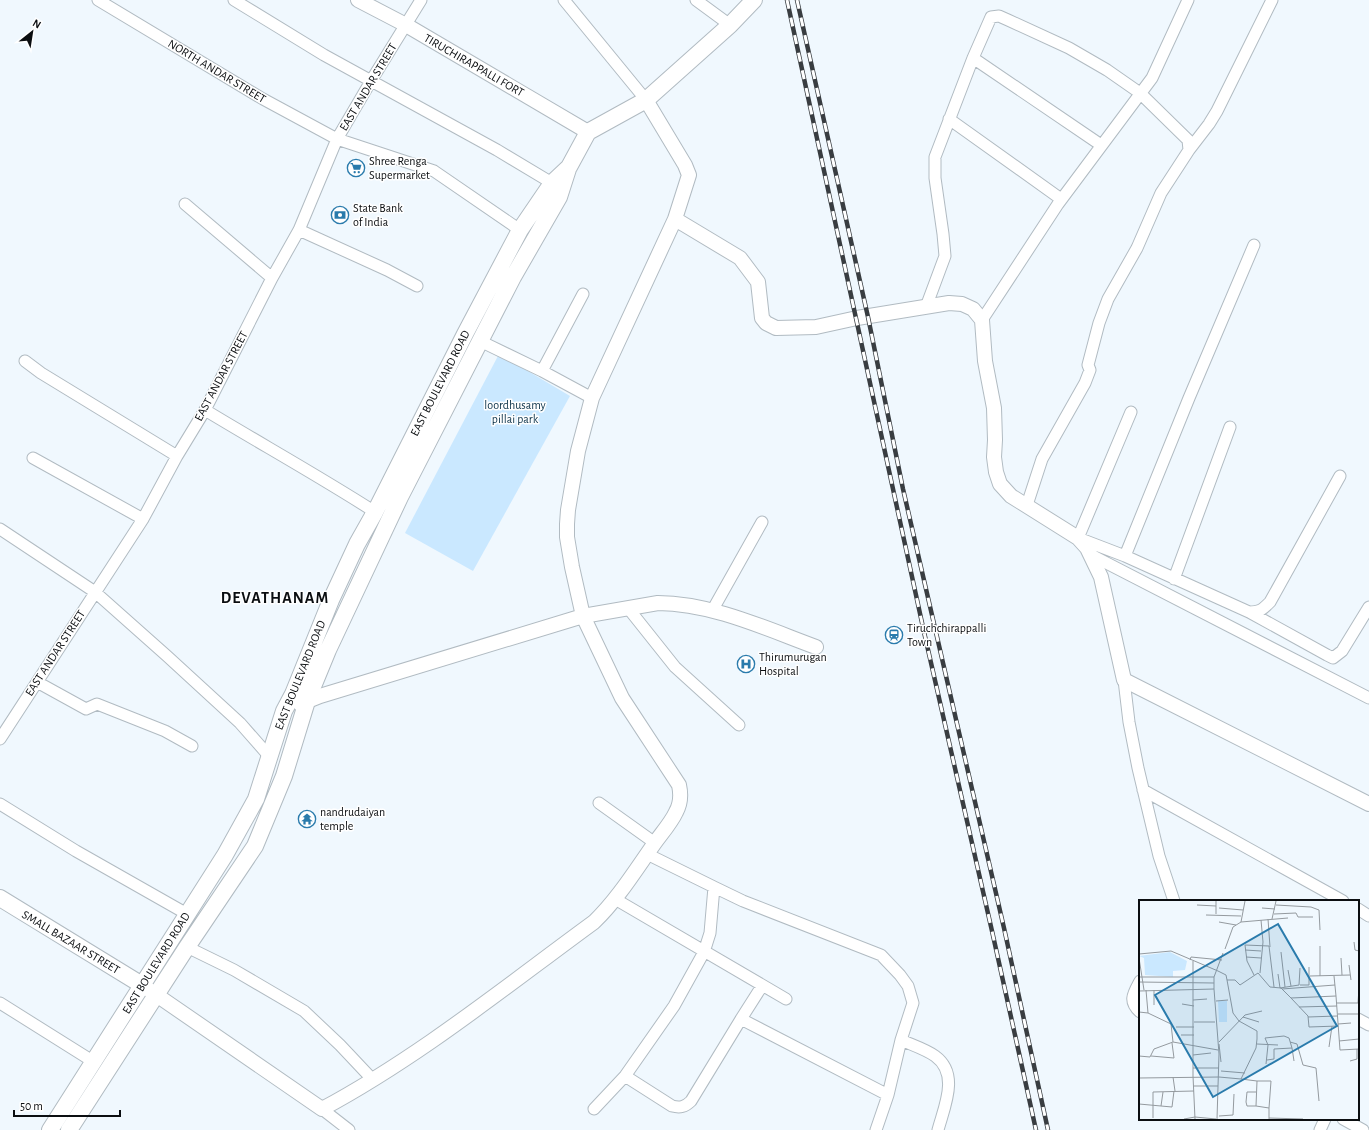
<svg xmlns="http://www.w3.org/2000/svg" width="1369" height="1130" viewBox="0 0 1369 1130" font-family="'Alegreya Sans',sans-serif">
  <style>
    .park { fill: #cae8ff }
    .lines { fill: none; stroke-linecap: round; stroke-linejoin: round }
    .minor-casing { stroke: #b1bbc2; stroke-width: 13 }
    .tertiary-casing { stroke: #b1bbc2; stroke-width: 16 }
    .secondary-casing { stroke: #b1bbc2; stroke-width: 18 }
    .minor { stroke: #fff; stroke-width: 11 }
    .tertiary { stroke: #fff; stroke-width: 14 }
    .secondary { stroke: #fff; stroke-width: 16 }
    .rail-casing { stroke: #393d41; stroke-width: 4.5 }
    .rail { stroke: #fff; stroke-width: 3; stroke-dasharray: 9; stroke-linecap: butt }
    .labels { text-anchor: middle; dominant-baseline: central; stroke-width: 3; stroke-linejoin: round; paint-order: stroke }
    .street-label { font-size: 12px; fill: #0b0e11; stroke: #fff }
    .poi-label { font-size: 12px; fill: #0b0e11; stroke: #fff; text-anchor: start }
    .park-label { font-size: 12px; fill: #0c334a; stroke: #fff }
    .district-label { font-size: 16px; font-weight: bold; letter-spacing: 1px; fill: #0b0e11; stroke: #fff }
    .inset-road { fill: none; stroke: #949a9f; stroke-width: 1 }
    .view { fill: #2a7bac; fill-opacity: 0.15; stroke: #2a7bac; stroke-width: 2 }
    .inset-edge { fill: none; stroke: #0b0e11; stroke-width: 2 }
  </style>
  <rect width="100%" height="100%" fill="#f0f8fe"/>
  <path class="park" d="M499 354 570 396 473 571 405 533Z"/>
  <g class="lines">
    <defs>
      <path id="minor" d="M98 0 263 99 337 139 434 171 520 230
        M234 0 324 55 497 150 552 183
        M564 0 646 100
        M696 0 730 25
        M973 58 1101 145
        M949 119 1061 199
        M1189 150 1209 124 1217 111 1272 0
        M185 204 272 278
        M299 230 387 270 417 286
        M926 307 945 256 943 234 935 178V157L973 58 991 17 999 16 1008 20 1069 48 1107 70 1140 93 1188 140 1189 150 1161 193 1137 248 1108 299 1099 323 1088 365 1090 370 1085 383 1042 459 1027 505
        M982 320 1058 204 1152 78 1188 0
        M480 341 542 371 592 398
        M25 361 41 373 177 456
        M542 371 583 294
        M205 410C261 444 319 476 375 512
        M1131 412 1078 538 1125 556 1249 612C1260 612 1262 610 1270 602L1340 476
        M33 458 143 519
        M0 529 95 592 167 656 240 723 269 756
        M1091 555 1369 698
        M1125 556 1189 398 1254 245
        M1174 579 1230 427
        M628 608 675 667 739 725
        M712 611 762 522
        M1249 612 1327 655 1333 658 1342 651 1369 607
        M1124 680 1129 722 1138 768 1159 856 1174 901
        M37 682 86 709 97 704 165 731 192 746
        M0 739 143 519 177 456 205 410 272 278 299 230 337 139 371 81 421 0
        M1143 790 1343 901
        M599 803 655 843
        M0 804 76 851 187 914
        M647 854 714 887
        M615 899 786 999
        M1358 909 1369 916
        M187 947 234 970 304 1011 340 1045 373 1080
        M1140 981C1133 994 1128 1001 1140 1012
        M0 1003 94 1062
        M741 1019 762 986
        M1358 1019 1369 1025
        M901 1040C912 1045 925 1049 935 1056 960 1074 944 1107 938 1130
        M322 1109 349 1130
        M594 1109 625 1076 674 1006 704 952 710 933 714 887 743 901 881 955 900 975 908 986 913 1003 901 1040 888 1095 741 1019 691 1101C685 1107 680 1108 672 1106L625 1076
        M1343 1119 1363 1130
        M876 1130 888 1095
        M1320 1130 1325 1119"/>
      <path id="tertiary" d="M358 0 406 25 588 132
        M646 100 685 165 689 175 675 219 740 258 758 282 762 318 766 323 776 328 816 327 857 318 949 303 962 304 973 309 982 320 985 361 994 408 995 440 994 457 996 472 1000 484 1011 496 1078 538 1087 548 1101 577 1124 680 1369 804
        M300 704 320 696 583 616 658 603C711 603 767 629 816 647
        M142 985 322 1109C419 1057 505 987 594 922 617 900 635 871 654 844 661 834 671 823 676 812 681 803 681 794 679 785L622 698 583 616 572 567 567 537V524L568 510 578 451 592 398 675 219"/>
      <path id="secondary" d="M0 898 142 985
        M50 1130 225 855 256 799 284 711 293 694 331 600 357 544 375 512 465 334 520 230 552 183 569 167 588 132 646 100 730 25 754 0
        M69 1130 187 947 255 846 284 776 307 701 328 650 400 497 513 277 559 197 568 169"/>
    </defs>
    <use href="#minor" class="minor-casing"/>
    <use href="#tertiary" class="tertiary-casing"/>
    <use href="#secondary" class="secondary-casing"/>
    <use href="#minor" class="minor"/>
    <use href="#tertiary" class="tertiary"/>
    <use href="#secondary" class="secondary"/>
    <defs>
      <path id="rail" d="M787 0 924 632 992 931 1036 1130
        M797 0 868 317 903 489 1004 928 1048 1130"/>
    </defs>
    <use href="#rail" class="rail-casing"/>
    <use href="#rail" class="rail"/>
  </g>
  <defs>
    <symbol id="supermarket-ring" viewBox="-11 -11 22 22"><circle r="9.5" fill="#fff" stroke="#2a7bac" stroke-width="1.5"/><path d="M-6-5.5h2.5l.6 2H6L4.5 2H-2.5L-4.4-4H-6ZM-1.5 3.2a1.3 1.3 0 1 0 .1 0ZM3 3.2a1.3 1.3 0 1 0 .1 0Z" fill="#2a7bac"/></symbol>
    <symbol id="bank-ring" viewBox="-11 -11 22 22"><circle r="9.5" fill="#fff" stroke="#2a7bac" stroke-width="1.5"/><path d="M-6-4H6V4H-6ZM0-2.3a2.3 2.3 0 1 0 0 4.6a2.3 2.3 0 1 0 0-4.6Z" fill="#2a7bac"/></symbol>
    <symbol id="station-ring" viewBox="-11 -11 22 22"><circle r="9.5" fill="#fff" stroke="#2a7bac" stroke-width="1.5"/><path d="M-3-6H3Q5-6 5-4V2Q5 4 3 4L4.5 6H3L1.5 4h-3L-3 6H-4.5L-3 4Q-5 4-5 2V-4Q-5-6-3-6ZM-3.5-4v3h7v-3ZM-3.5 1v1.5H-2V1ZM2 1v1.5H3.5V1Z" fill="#2a7bac"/></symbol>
    <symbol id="hospital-ring" viewBox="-11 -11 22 22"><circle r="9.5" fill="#fff" stroke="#2a7bac" stroke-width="1.5"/><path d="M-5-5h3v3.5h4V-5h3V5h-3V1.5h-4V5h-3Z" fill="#2a7bac"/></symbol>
    <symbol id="temple-ring" viewBox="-11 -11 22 22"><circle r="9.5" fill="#fff" stroke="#2a7bac" stroke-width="1.5"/><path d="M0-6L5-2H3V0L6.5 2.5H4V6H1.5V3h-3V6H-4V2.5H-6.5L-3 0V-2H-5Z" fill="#2a7bac"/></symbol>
  </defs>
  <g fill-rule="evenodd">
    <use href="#supermarket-ring" x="346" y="158" width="20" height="20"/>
    <use href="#bank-ring" x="330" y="205" width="20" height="20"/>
    <use href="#station-ring" x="884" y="625" width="20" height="20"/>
    <use href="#hospital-ring" x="736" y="654" width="20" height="20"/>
    <use href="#temple-ring" x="297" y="809" width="20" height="20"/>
  </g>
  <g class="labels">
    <g class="street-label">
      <text transform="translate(474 65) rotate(30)">TIRUCHIRAPPALLI FORT</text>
      <text transform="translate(217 71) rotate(31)">NORTH ANDAR STREET</text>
      <text transform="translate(368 87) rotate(-59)">EAST ANDAR STREET</text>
      <text transform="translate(221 376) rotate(-62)">EAST ANDAR STREET</text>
      <text transform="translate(440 383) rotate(-63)">EAST BOULEVARD ROAD</text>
      <text transform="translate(55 653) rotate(-57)">EAST ANDAR STREET</text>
      <text transform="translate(300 675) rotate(-68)">EAST BOULEVARD ROAD</text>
      <text transform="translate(71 942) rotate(31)">SMALL BAZAAR STREET</text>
      <text transform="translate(156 963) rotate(-58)">EAST BOULEVARD ROAD</text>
    </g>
    <g class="poi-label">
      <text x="369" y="161">Shree Renga<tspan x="369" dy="14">Supermarket</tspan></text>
      <text x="353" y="208">State Bank<tspan x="353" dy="14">of India</tspan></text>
      <text x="907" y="628">Tiruchchirappalli<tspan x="907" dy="14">Town</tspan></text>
      <text x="759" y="657">Thirumurugan<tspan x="759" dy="14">Hospital</tspan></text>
      <text x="320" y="812">nandrudaiyan<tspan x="320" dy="14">temple</tspan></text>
    </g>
    <g class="park-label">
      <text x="515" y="405">loordhusamy<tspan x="515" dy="14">pillai park</tspan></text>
    </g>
    <g class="district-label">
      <text x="275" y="598">DEVATHANAM</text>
    </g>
  </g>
  <g transform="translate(1139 900)">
    <rect width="220" height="220" fill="#f0f8fe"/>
    <path d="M31 52 48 61 46 70 34 71V77L6 75 5 58 0 56ZM79 101H88V122H80Z" fill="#cae8ff"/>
    <path class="inset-road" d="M77 1V14M58 5 77 6M137 5 172 7 180 10 181 30M80 8 104 10M123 8 136 9M135 14 157 13 159 17H174M67 15 102 16M129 19 131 47M133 19 137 1M80 22 97 25M102 22 149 18M215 42 216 50 220 51M181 46V76M86 49 94 27 102 22 106 1M106 50 122 51M142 52 146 87M0 54 32 51 79 71 87 75 88 80H96L101 85 119 73 131 87 142 88 152 98 197 96 201 150 220 149M107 57 122 58M0 58 5 90M202 58 203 75M51 60 52 57 83 60M54 61V176L56 219M210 65 212 80M149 70 152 86M121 73 124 42 122 20M139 74 141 88 160 85 161 68M115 75 108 61 106 45 130 46 135 87M171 76 211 75M195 76 197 96M0 77H75M0 82 75 83M161 85H170V67M143 89 196 85M7 90 9 113M15 90V105M0 91 75 89M152 98 169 116 170 127 199 126M54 100 68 99M77 101 89 100M198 103H220M219 103 220 88M43 104 55 106M160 107 198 106M0 112 9 113 32 124 34 142M199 114H220M104 117 120 122M169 117 198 116M55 122H76M199 124 212 123M37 127H55M42 135H55M200 141 220 139M80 142 106 115 123 111M151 142 158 144 164 165 177 168 180 201M80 144 82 162M118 144 139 145M190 147 193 126M153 148 155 161M54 155 72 153M0 156 11 157 15 149 34 142 79 150M12 156 35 158 33 143M211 161 218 159V149M127 164 129 145 126 138 145 136 150 138 153 148 135 149V159L128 160M54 168H80M82 171 106 173M34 177 36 191M80 177 102 179 117 148 118 139V131L100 121 94 113 88 80M0 178 80 177M102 179 118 181 117 206 130 208V219M118 181H132L130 208M55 186H79M0 204 22 206 24 192M22 206 33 207 35 191M117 206H108L107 202 108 192H117M80 216 94 215 95 194M14 218V192L55 191M130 218 164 219M45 219 56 217 77 219M78 219 80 154 75 89V77L84 53"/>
    <path class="view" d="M139 24 198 126 74 197 16 95Z"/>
    <rect width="220" height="220" class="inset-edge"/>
  </g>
  <g transform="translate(32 32) rotate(30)" stroke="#ffffff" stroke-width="3" paint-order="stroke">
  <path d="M0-3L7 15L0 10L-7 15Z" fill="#0b0e11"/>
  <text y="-6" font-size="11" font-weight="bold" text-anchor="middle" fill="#0b0e11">N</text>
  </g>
  <path d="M14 1110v6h106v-6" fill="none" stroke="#0b0e11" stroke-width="2"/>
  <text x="20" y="1110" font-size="12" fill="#0b0e11" stroke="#ffffff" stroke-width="3" paint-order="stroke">50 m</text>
</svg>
